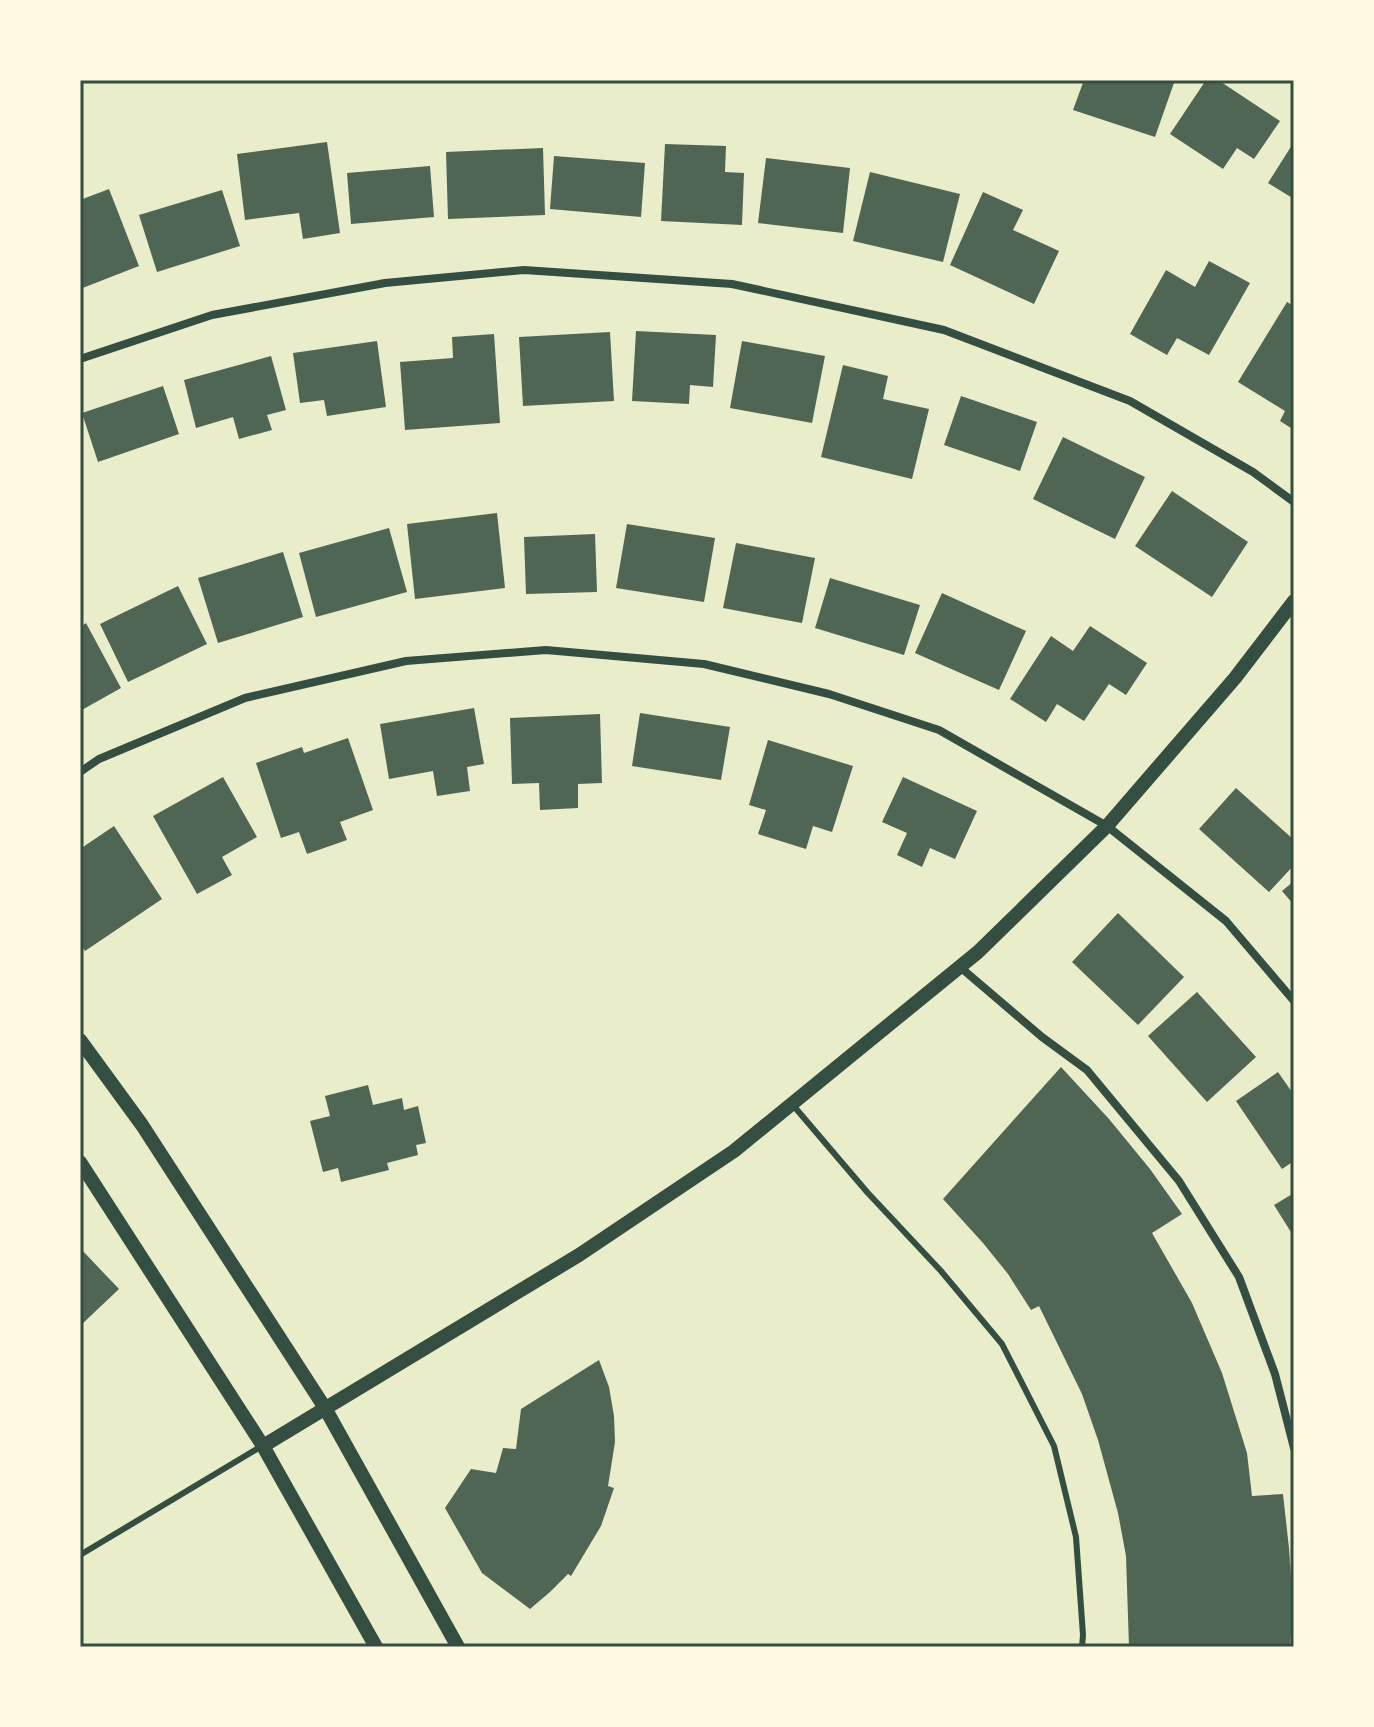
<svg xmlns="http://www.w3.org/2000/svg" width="1374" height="1727" viewBox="0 0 1374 1727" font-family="Georgia,serif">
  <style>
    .building { fill: #4f6655 }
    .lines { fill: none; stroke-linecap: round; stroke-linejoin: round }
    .service { stroke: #344e41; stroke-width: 6 }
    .minor { stroke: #344e41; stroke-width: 8 }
    .tertiary { stroke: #344e41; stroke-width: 14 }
    .neatline { fill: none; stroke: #344e41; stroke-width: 3 }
  </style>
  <rect width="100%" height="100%" fill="#e9edc9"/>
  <path class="building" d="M1084 80H1175L1155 137 1073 110Z
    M1206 80H1218L1280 121 1254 159 1237 148 1223 169 1170 134Z
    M327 142 340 233 303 239 299 213 245 220 237 154Z
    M1294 142V199L1268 183Z
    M665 144 726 146 725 172 744 173 742 225 661 221Z
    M543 148 545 215 448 219 446 152Z
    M554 156 645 163 641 217 550 209Z
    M766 158 850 168 843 233 758 223Z
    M430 166 434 217 351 224 347 173Z
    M870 172 960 194 943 262 853 241Z
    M109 189 139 266 80 289V200Z
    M222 190 240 246 157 272 139 215Z
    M983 192 1023 210 1013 230 1059 251 1034 304 950 265Z
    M1209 261 1250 283 1209 355 1177 338 1167 355 1130 334 1166 270 1195 287Z
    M1287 302 1294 306V430L1280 421 1285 411 1238 382Z
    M636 331 716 335 713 387 690 385 689 404 632 401Z
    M610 332 614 401 523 406 519 337Z
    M494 334 500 423 405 430 400 362 453 358 452 337Z
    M377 341 386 407 327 416 324 400 300 403 293 353Z
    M742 341 825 356 812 423 730 408Z
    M271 356 286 410 267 415 272 430 239 439 233 417 196 428 184 380Z
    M843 365 888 376 883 399 929 409 912 479 821 457Z
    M163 386 179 434 98 462 82 413Z
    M961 396 1037 422 1020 471 944 445Z
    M1063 437 1145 477 1115 539 1033 499Z
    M1172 491 1248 542 1212 597 1135 546Z
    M497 513 505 588 415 599 407 524Z
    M627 524 715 538 704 602 616 588Z
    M389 528 407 592 316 617 299 553Z
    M595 534 597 592 526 594 524 537Z
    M736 543 815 558 802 623 723 608Z
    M283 552 303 617 218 643 198 578Z
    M830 578 920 605 904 655 815 628Z
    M178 586 207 644 128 682 100 624Z
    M942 593 1026 631 999 690 915 653Z
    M86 623 121 688 80 711V627Z
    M1090 626 1147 663 1126 695 1109 684 1084 721 1057 704 1046 722 1010 699 1051 636 1073 651Z
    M474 708 484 764 467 767 470 791 437 796 433 771 389 779 380 724Z
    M640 713 730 727 721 780 632 766Z
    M600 714 602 783 578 784V808L540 810 539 783 512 784 510 718Z
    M348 738 373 810 340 822 347 840 307 854 299 832 281 838 256 763 302 747 304 753Z
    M768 740 853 766 832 832 813 826 806 849 758 834 766 810 749 805Z
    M223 777 257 837 222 857 232 875 197 894 153 816Z
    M903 777 977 811 955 859 930 848 922 867 897 855 907 833 882 822Z
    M1236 788 1294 840V865L1269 892 1199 829Z
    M114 826 162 899 85 951 80 944V849Z
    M1294 881V905L1282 891Z
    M1118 913 1184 977 1138 1025 1072 962Z
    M1197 992 1256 1057 1207 1102 1148 1036Z
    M1061 1067 1109 1119 1150 1169 1182 1214 1152 1233 1192 1303 1222 1373 1247 1453 1252 1496 1283 1494 1289 1548 1293 1608 1290 1647H1129L1126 1556 1118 1513 1098 1440 1082 1394 1039 1306 1031 1310 1008 1274 983 1243 943 1199Z
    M1278 1072 1294 1095V1161L1282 1169 1236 1101Z
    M368 1085 373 1105 402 1098 404 1110 418 1106 426 1143 416 1145 418 1155 387 1163 389 1170 341 1182 338 1168 323 1172 310 1121 330 1116 325 1096Z
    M1294 1193V1237L1274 1205Z
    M80 1248 119 1289 80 1326Z
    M599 1360 609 1387 614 1416 615 1442 608 1486 614 1488 601 1526 571 1576 568 1574 550 1592 530 1609 482 1573 445 1508 471 1469 496 1473 503 1448 516 1449 521 1409Z"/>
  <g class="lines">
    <path class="service" d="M792 1104 867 1192 941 1271 1002 1344 1054 1446 1076 1537 1083 1635 1082 1647
      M80 1555 262 1446"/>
    <path class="minor" d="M80 359 212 315 385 283 524 270 732 284 944 330 1130 401 1253 472 1294 502
      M80 772 99 759 245 698 406 661 546 650 704 664 829 694 939 730 1107 826 1226 921 1294 1001
      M960 967 1042 1037 1087 1070 1179 1181 1239 1277 1275 1374 1294 1448"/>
    <path class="tertiary" d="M80 1040 142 1125 325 1408 458 1647
      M80 1162 263 1446 376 1647
      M263 1446 579 1255 734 1151 978 952 1107 826 1235 678 1294 601"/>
  </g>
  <rect width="1374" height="1727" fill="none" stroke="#fefae0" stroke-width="164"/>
  <rect x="82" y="82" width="1210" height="1563" class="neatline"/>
</svg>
